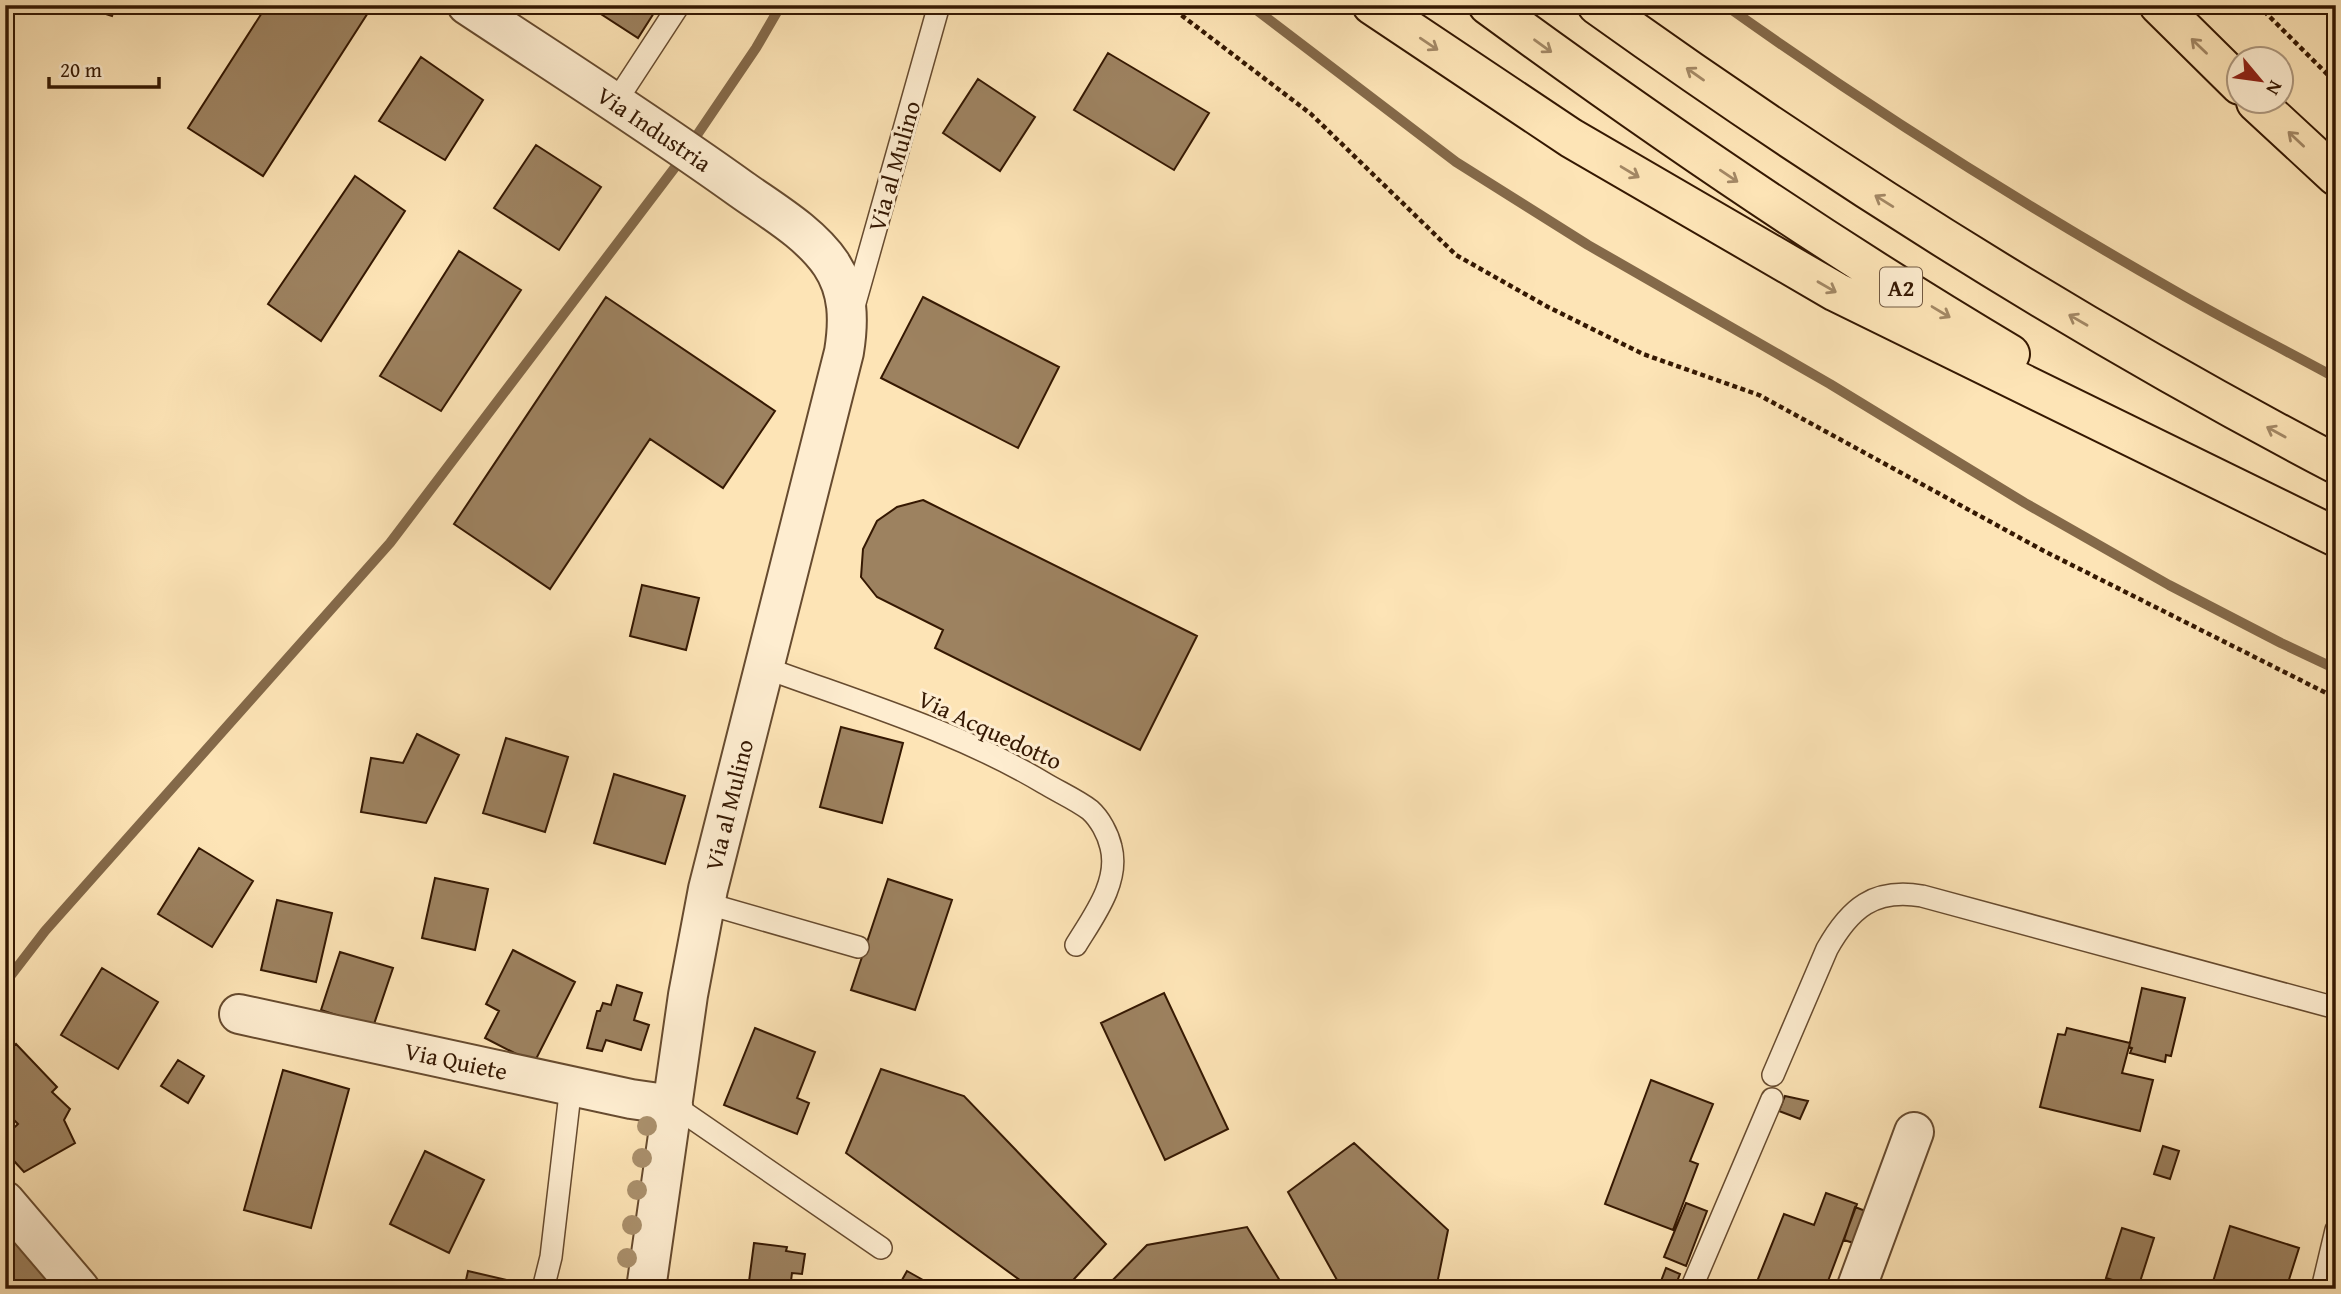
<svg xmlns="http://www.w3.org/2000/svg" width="2341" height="1294" viewBox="0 0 2341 1294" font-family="'Gentium Book Plus',serif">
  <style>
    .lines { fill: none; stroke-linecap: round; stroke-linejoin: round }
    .stream { stroke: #846949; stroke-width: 10 }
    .building { fill: #9d8260; stroke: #351802; stroke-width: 2 }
    .lane-casing { stroke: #674b2f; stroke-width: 24 }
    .street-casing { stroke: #674b2f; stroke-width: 42 }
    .highway-casing { stroke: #351802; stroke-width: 42 }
    .path { stroke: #351802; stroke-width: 4.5; stroke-dasharray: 5 3.5; stroke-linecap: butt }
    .lane { stroke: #feedd0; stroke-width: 21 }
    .street { stroke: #feedd0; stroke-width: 38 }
    .highway { stroke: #fde4b6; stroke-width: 38 }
    .tree { fill: #aa906c }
    .oneway { stroke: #a38865 }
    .labels { text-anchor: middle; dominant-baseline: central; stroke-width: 6; stroke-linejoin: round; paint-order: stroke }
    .shield { fill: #feedd0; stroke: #715840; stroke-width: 2 }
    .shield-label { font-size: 23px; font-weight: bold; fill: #351802 }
    .street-label { font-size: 24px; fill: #351802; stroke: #feedd0 }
  </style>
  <rect width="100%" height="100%" fill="#fde4b6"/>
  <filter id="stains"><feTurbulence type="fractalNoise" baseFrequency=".00286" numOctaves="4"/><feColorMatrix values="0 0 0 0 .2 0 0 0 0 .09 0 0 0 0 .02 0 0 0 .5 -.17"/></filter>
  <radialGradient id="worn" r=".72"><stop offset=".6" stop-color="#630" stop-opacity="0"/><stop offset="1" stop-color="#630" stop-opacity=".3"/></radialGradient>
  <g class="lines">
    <path class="stream" d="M1250 5 1456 162 1588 245 1830 384 2025 503 2169 585 2281 643 2336 669
      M1725 5C1871 109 2022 204 2177 292 2229 322 2283 349 2336 378
      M5 983 45 931 390 543 676 166 756 48 781 5"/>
  </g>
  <path class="building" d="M78 5H116L112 16Z
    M267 5H373L263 176 188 128Z
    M587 5H659L638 38Z
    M1108 53 1209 113 1174 170 1074 110Z
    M421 57 483 100 445 160 379 121Z
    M978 79 1035 117 1000 171 943 133Z
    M536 145 601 187 559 250 494 208Z
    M355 176 405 211 321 341 268 304Z
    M459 251 521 290 441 411 380 376Z
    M606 297 775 411 723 488 650 439 550 589 454 524Z
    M923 297 1059 367 1018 448 881 378Z
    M923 500 1197 636 1140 750 935 648 943 630 877 597 861 577 863 549 877 521 897 507Z
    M642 585 699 598 686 650 630 636Z
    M841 727 903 743 882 823 820 807Z
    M417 734 459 755 426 823 361 812 371 758 403 763Z
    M506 738 568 757 545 832 483 813Z
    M614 774 685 796 665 864 594 843Z
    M199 848 253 881 212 947 158 914Z
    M435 878 488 889 475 950 422 938Z
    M888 879 952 900 915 1010 851 990Z
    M277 900 332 913 316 982 261 970Z
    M513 950 575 982 534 1063 485 1038 499 1011 486 1004Z
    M340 952 393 968 373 1027 321 1010Z
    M102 968 158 1002 118 1069 61 1035Z
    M617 985 642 993 634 1020 649 1025 641 1050 606 1040 602 1051 587 1048 597 1011H600L603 1003 611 1005Z
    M2142 988 2185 998 2171 1056 2166 1055 2165 1062 2130 1053 2132 1048 2129 1047Z
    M1164 993 1228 1129 1165 1160 1101 1023Z
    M755 1028 815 1052 797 1098 809 1103 797 1134 724 1105Z
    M2067 1028 2130 1043 2122 1073 2153 1080 2140 1131 2040 1107 2058 1034 2065 1035Z
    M16 1044 57 1087 52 1092 70 1109 64 1120 75 1143 24 1172 5 1151V1136L18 1124 5 1111V1054Z
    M178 1060 204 1076 188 1103 161 1086Z
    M881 1069 964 1096 1106 1244 1065 1289H1032L846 1153Z
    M283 1070 349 1089 311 1228 244 1210Z
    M1651 1080 1713 1104 1690 1161 1698 1164 1673 1230 1605 1204Z
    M1785 1096 1808 1101 1800 1119 1779 1111Z
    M1354 1143 1448 1230 1436 1289H1342L1288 1192Z
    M2163 1146 2179 1151 2170 1179 2154 1174Z
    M425 1151 484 1180 449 1253 390 1224Z
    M1826 1193 1857 1204 1825 1289H1754L1784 1214 1814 1225Z
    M1686 1203 1707 1211 1686 1266 1664 1257Z
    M1855 1207 1871 1213 1860 1245 1844 1240Z
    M5 1220 51 1278 37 1289H9L5 1284Z
    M2230 1226 2299 1248 2286 1289H2216L2217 1287 2212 1285Z
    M1247 1227 1285 1289H1104L1147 1245Z
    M2122 1228 2154 1238 2138 1288 2106 1278Z
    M754 1243 787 1247 786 1251 805 1254 802 1274 792 1273 790 1289H748Z
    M1666 1268 1680 1274 1674 1289H1658Z
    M468 1271 511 1281 510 1289H464Z
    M907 1271 939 1289H897Z"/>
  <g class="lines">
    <defs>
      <path id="lane" d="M615 103 679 5
        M853 310 939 5
        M763 667C858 702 957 731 1044 783 1059 792 1077 800 1090 810 1100 819 1108 834 1111 847 1120 882 1093 917 1076 945
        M705 903 858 947
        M1773 1075 1827 949C1850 908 1874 888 1922 896L2336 1008
        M673 1105 881 1248
        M543 1289 551 1257 571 1085
        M1691 1289 1772 1099
        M2322 1289 2336 1230"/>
      <path id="street" d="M467 5C559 66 652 125 741 189 772 211 810 233 831 264 849 291 849 321 844 352L708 889 688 995 646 1289
        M239 1014 631 1099 673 1105
        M5 1201 80 1289
        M1856 1289 1914 1132"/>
      <path id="highway" d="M1372 5 1571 138 1836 292 2336 537
        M1488 5C1657 129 1830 247 2010 354
        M1597 5C1833 174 2079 329 2336 464
        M2159 5 2240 85
        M2256 102 2336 176"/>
    </defs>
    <use href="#lane" class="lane-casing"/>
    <use href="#street" class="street-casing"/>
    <use href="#highway" class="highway-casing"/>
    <path class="path" d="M1168 5 1311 114 1456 255 1548 307 1643 354 1759 395 2044 551 2336 698
      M2258 5 2336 83"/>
    <use href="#lane" class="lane"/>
    <use href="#street" class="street"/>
    <use href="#highway" class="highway"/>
  </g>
  <g class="tree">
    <circle cx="647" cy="1126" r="10"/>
    <circle cx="642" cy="1158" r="10"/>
    <circle cx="637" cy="1190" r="10"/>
    <circle cx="632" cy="1225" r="10"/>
    <circle cx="627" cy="1258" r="10"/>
  </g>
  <defs><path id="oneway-shaft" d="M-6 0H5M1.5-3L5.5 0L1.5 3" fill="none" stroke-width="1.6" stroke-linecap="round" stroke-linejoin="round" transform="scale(1.75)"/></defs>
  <g class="oneway">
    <use href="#oneway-shaft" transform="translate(1429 44) rotate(34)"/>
    <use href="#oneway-shaft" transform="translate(1543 46) rotate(36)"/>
    <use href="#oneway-shaft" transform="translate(2199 46) rotate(-136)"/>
    <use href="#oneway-shaft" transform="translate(1695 74) rotate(-145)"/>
    <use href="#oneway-shaft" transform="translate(2296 139) rotate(-137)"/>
    <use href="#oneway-shaft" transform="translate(1630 172) rotate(31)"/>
    <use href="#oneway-shaft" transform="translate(1729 176) rotate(34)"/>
    <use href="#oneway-shaft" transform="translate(1884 201) rotate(-148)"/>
    <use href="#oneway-shaft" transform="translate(1827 287) rotate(30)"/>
    <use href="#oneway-shaft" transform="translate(1941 312) rotate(31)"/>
    <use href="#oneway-shaft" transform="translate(2078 320) rotate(-150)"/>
    <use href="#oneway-shaft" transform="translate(2276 432) rotate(-151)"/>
  </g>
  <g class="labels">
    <rect class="shield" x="1880" y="267.5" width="42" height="39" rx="5"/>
    <g class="shield-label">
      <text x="1901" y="287">A2</text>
    </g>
    <g class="street-label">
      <text transform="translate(654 129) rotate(34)">Via Industria</text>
      <text transform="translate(894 166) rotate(-74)">Via al Mulino</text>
      <text transform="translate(990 730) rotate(25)">Via Acquedotto</text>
      <text transform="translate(729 805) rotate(-76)">Via al Mulino</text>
      <text transform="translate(456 1061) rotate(12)">Via Quiete</text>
    </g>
  </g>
  <rect width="2341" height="1294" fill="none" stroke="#fde4b6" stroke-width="28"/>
  <rect x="7" y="7" width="2327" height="1280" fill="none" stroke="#351802" stroke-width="3.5"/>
  <rect x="14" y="14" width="2313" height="1266" fill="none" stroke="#351802" stroke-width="2"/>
  <g transform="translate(2260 80) rotate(119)"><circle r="33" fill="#feedd0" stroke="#ae987e" stroke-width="2"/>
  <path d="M0-5L12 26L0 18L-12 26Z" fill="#8f2418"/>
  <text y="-10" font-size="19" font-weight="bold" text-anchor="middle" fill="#351802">N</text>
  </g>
  <path d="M49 77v10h110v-10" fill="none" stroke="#351802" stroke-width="3.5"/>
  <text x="60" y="77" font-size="21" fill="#351802" stroke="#feedd0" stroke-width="5" paint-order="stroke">20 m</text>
  <rect width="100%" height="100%" filter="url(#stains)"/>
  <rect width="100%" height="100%" fill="url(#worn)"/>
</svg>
